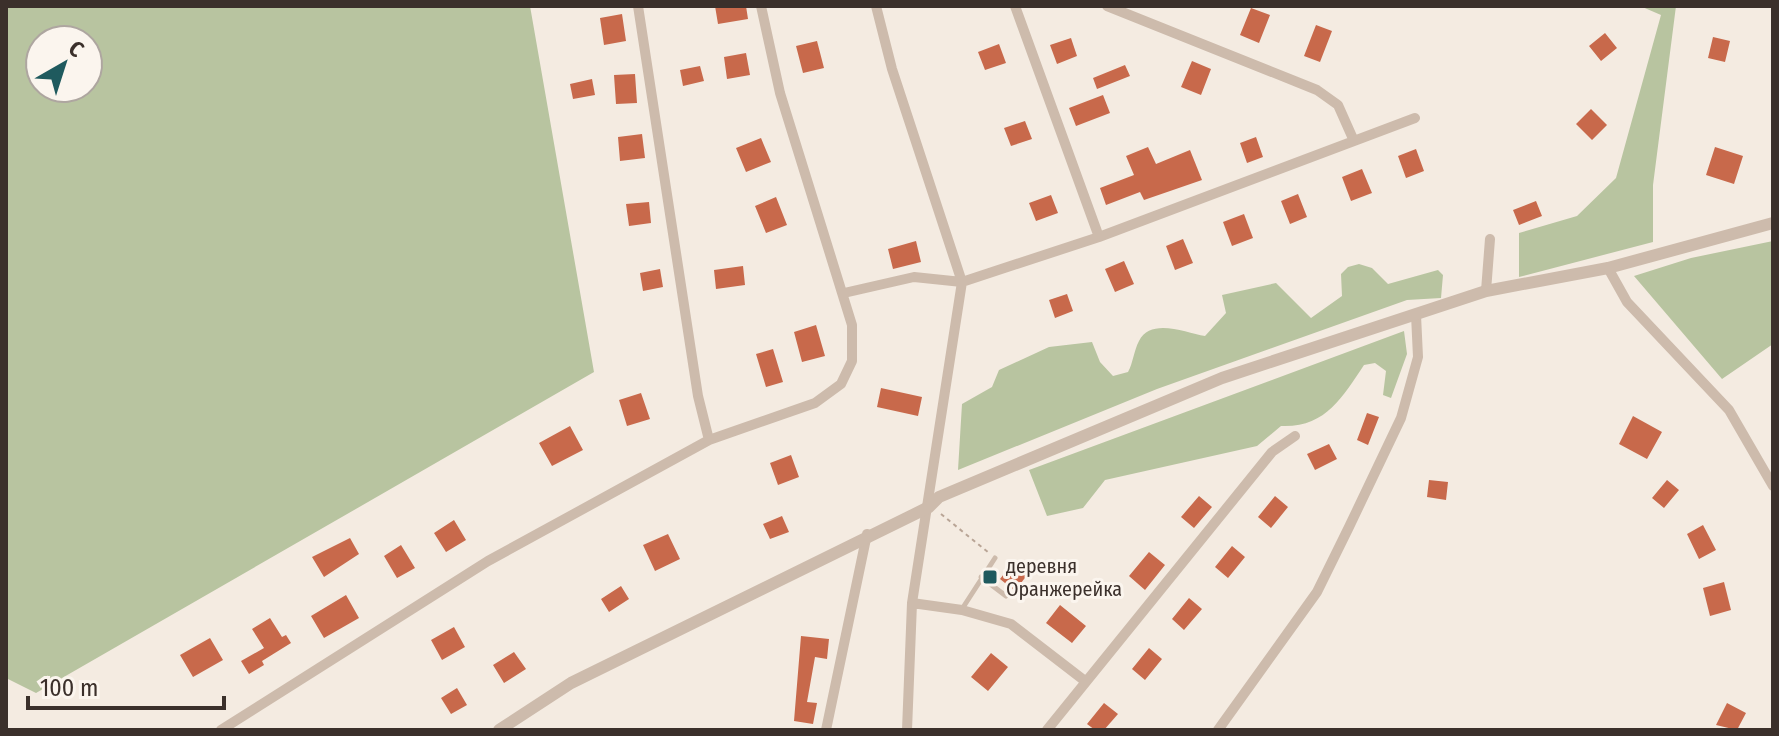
<svg xmlns="http://www.w3.org/2000/svg" width="1779" height="736" viewBox="0 0 1779 736" font-family="'Fira Sans Condensed',sans-serif">
  <style>
    .green { fill: #b8c4a0; fill-rule: evenodd }
    .building { fill: #c8694b }
    .lines { fill: none; stroke-linecap: round; stroke-linejoin: round }
    .path { stroke: #b9a596; stroke-width: 2; stroke-dasharray: 4 4; stroke-linecap: butt }
    .service { stroke: #cdbbac; stroke-width: 5 }
    .minor { stroke: #cdbbac; stroke-width: 10 }
    .tertiary { stroke: #cdbbac; stroke-width: 12 }
    .poi-dot { fill: #1f5a5e; stroke: #fbf5ee; stroke-width: 3 }
    .labels { text-anchor: middle; dominant-baseline: central; stroke-width: 6; stroke-linejoin: round; paint-order: stroke }
    .poi-label { font-size: 20px; fill: #3b302b; stroke: #fbf5ee; text-anchor: start }
  </style>
  <rect width="100%" height="100%" fill="#f4ebe1"/>
  <path class="green" d="M6 6H530L594 372 36 693 6 678ZM40 40H88V88H40Z
    M1640 6H1676L1653 185V242L1519 277V233L1577 216 1616 178 1661 15Z
    M1773 241V344L1722 379 1634 276 1691 258Z
    M1359 264 1372 268 1388 284 1438 270 1443 275 1441 298 1407 300 1157 389 958 470 962 404 992 387 999 370 1049 347 1092 342 1100 362 1113 376 1128 372C1133 363 1134 350 1139 341 1151 317 1186 333 1205 336L1226 313 1222 295 1276 283 1311 318 1342 296 1341 274 1348 267Z
    M1404 331 1407 354 1391 398 1383 395 1386 371 1375 363 1364 365C1342 398 1325 428 1281 426L1257 446 1105 480 1083 508 1047 516 1029 470Z"/>
  <path class="building" d="M715 6H746L748 19 718 24Z
    M1251 8 1270 15 1259 43 1240 35Z
    M622 14 626 41 604 45 600 18Z
    M1316 25 1332 31 1320 62 1304 56Z
    M1605 33 1617 48 1601 61 1589 46Z
    M1713 37 1730 41 1725 62 1708 58Z
    M1071 38 1077 56 1057 64 1050 45Z
    M817 41 824 68 803 73 796 46Z
    M999 44 1006 63 985 70 978 52Z
    M746 53 750 75 727 79 724 57Z
    M1192 61 1211 69 1201 95 1181 87Z
    M1125 65 1130 76 1097 89 1093 78Z
    M700 66 704 81 683 86 680 70Z
    M635 74 637 103 616 104 614 75Z
    M592 79 595 95 573 99 570 84Z
    M1103 95 1110 113 1076 126 1069 108Z
    M1591 109 1607 125 1592 140 1576 124Z
    M1025 121 1032 139 1011 146 1004 128Z
    M642 134 645 158 620 161 618 137Z
    M1256 137 1263 157 1247 163 1240 143Z
    M761 138 771 162 746 172 736 148Z
    M1148 147 1156 164 1190 150 1202 180 1144 200 1140 192 1106 205 1100 188 1134 175 1126 156Z
    M1715 147 1743 156 1734 184 1706 175Z
    M1416 149 1424 171 1406 178 1398 156Z
    M1362 169 1372 193 1351 201 1342 177Z
    M1298 194 1307 217 1290 224 1281 201Z
    M1051 195 1058 213 1036 221 1029 203Z
    M776 197 787 225 766 233 755 206Z
    M1536 201 1542 216 1519 225 1513 210Z
    M649 202 651 223 629 226 626 204Z
    M1244 214 1253 238 1232 246 1223 222Z
    M1183 239 1193 263 1175 270 1166 246Z
    M916 241 921 262 893 269 888 249Z
    M1124 261 1134 284 1115 292 1105 269Z
    M743 266 745 285 716 289 714 270Z
    M660 269 663 287 643 291 640 273Z
    M1067 294 1073 311 1055 318 1049 300Z
    M816 325 825 356 802 362 794 332Z
    M773 349 783 382 766 387 756 354Z
    M881 388 922 397 918 416 877 407Z
    M641 393 650 419 627 426 619 400Z
    M1367 413 1379 417 1368 445 1357 440Z
    M1633 416 1662 432 1647 459 1619 444Z
    M570 426 583 450 552 466 539 443Z
    M1329 444 1337 459 1315 470 1307 454Z
    M791 455 799 477 778 485 770 463Z
    M1429 480 1448 482 1446 500 1427 497Z
    M1667 480 1679 490 1664 508 1652 498Z
    M1199 496 1212 507 1194 528 1181 517Z
    M1275 496 1288 507 1271 528 1258 517Z
    M782 516 789 532 770 539 763 524Z
    M454 520 466 540 446 552 434 533Z
    M1703 525 1716 550 1699 559 1687 534Z
    M668 534 680 559 655 571 643 545Z
    M350 538 359 554 324 577 312 557Z
    M401 545 415 568 397 578 384 556Z
    M1232 546 1245 557 1228 578 1215 567Z
    M1149 552 1165 565 1145 590 1129 576Z
    M1015 560 1030 571 1015 591 1000 579Z
    M1724 582 1731 610 1710 616 1703 588Z
    M621 586 629 599 609 612 601 599Z
    M346 595 359 618 324 638 311 616Z
    M1189 598 1202 609 1184 630 1172 619Z
    M1060 605 1086 626 1072 643 1046 623Z
    M270 618 282 637 286 635 291 643 262 661 264 665 249 674 241 661 264 648 252 629Z
    M454 627 465 647 442 660 431 640Z
    M801 636 829 639 827 659 815 657 807 702 817 703 813 724 794 721Z
    M210 638 223 660 193 677 180 655Z
    M1149 648 1162 659 1145 680 1132 669Z
    M514 652 526 669 504 683 493 665Z
    M991 653 1008 667 988 691 971 677Z
    M457 688 467 705 451 714 441 698Z
    M1104 703 1118 714 1104 730H1095L1087 724Z
    M1727 703 1746 713 1737 730 1716 725Z"/>
  <g class="lines">
    <path class="path" d="M941 514 989 553"/>
    <path class="service" d="M981 577 1006 596
      M962 609 995 558"/>
    <path class="minor" d="M638 6 698 396 709 440
      M876 6 892 69 962 282 912 603 907 730
      M1015 6 1099 237
      M1107 6 1317 90 1338 105 1354 141
      M1608 268 1627 302 1729 410 1773 486
      M1486 291 1490 239
      M844 293 914 277 962 282 1099 237 1415 118
      M912 603 962 610 1011 624 1085 681
      M221 730 488 561 709 440 815 403 841 384 852 361V325L780 93 761 6
      M826 730 867 534
      M1047 730 1272 452 1295 436
      M1218 730 1317 592 1349 527 1401 418 1418 357 1416 315"/>
    <path class="tertiary" d="M499 730 571 683 929 507 939 497 1222 378 1486 291 1608 268 1773 223"/>
  </g>
  <rect class="poi-dot" x="982" y="569" width="16" height="16" rx="4"/>
  <g class="labels">
    <g class="poi-label">
      <text x="1006" y="566">деревня<tspan x="1006" dy="23">Оранжерейка</tspan></text>
    </g>
  </g>
  <rect width="1779" height="736" fill="none" stroke="#3b302b" stroke-width="16"/>
  <g transform="translate(64 64) rotate(39)"><circle r="38" fill="#fbf5ee" stroke="#aea6a0" stroke-width="2"/>
  <path d="M0-6L14 30L0 20L-14 30Z" fill="#1f5a5e"/>
  <text y="-12" font-size="22" font-weight="bold" text-anchor="middle" fill="#3b302b">С</text>
  </g>
  <path d="M28 696v12h196v-12" fill="none" stroke="#3b302b" stroke-width="4"/>
  <text x="40" y="696" font-size="24" fill="#3b302b" stroke="#fbf5ee" stroke-width="6" paint-order="stroke">100 m</text>
</svg>
